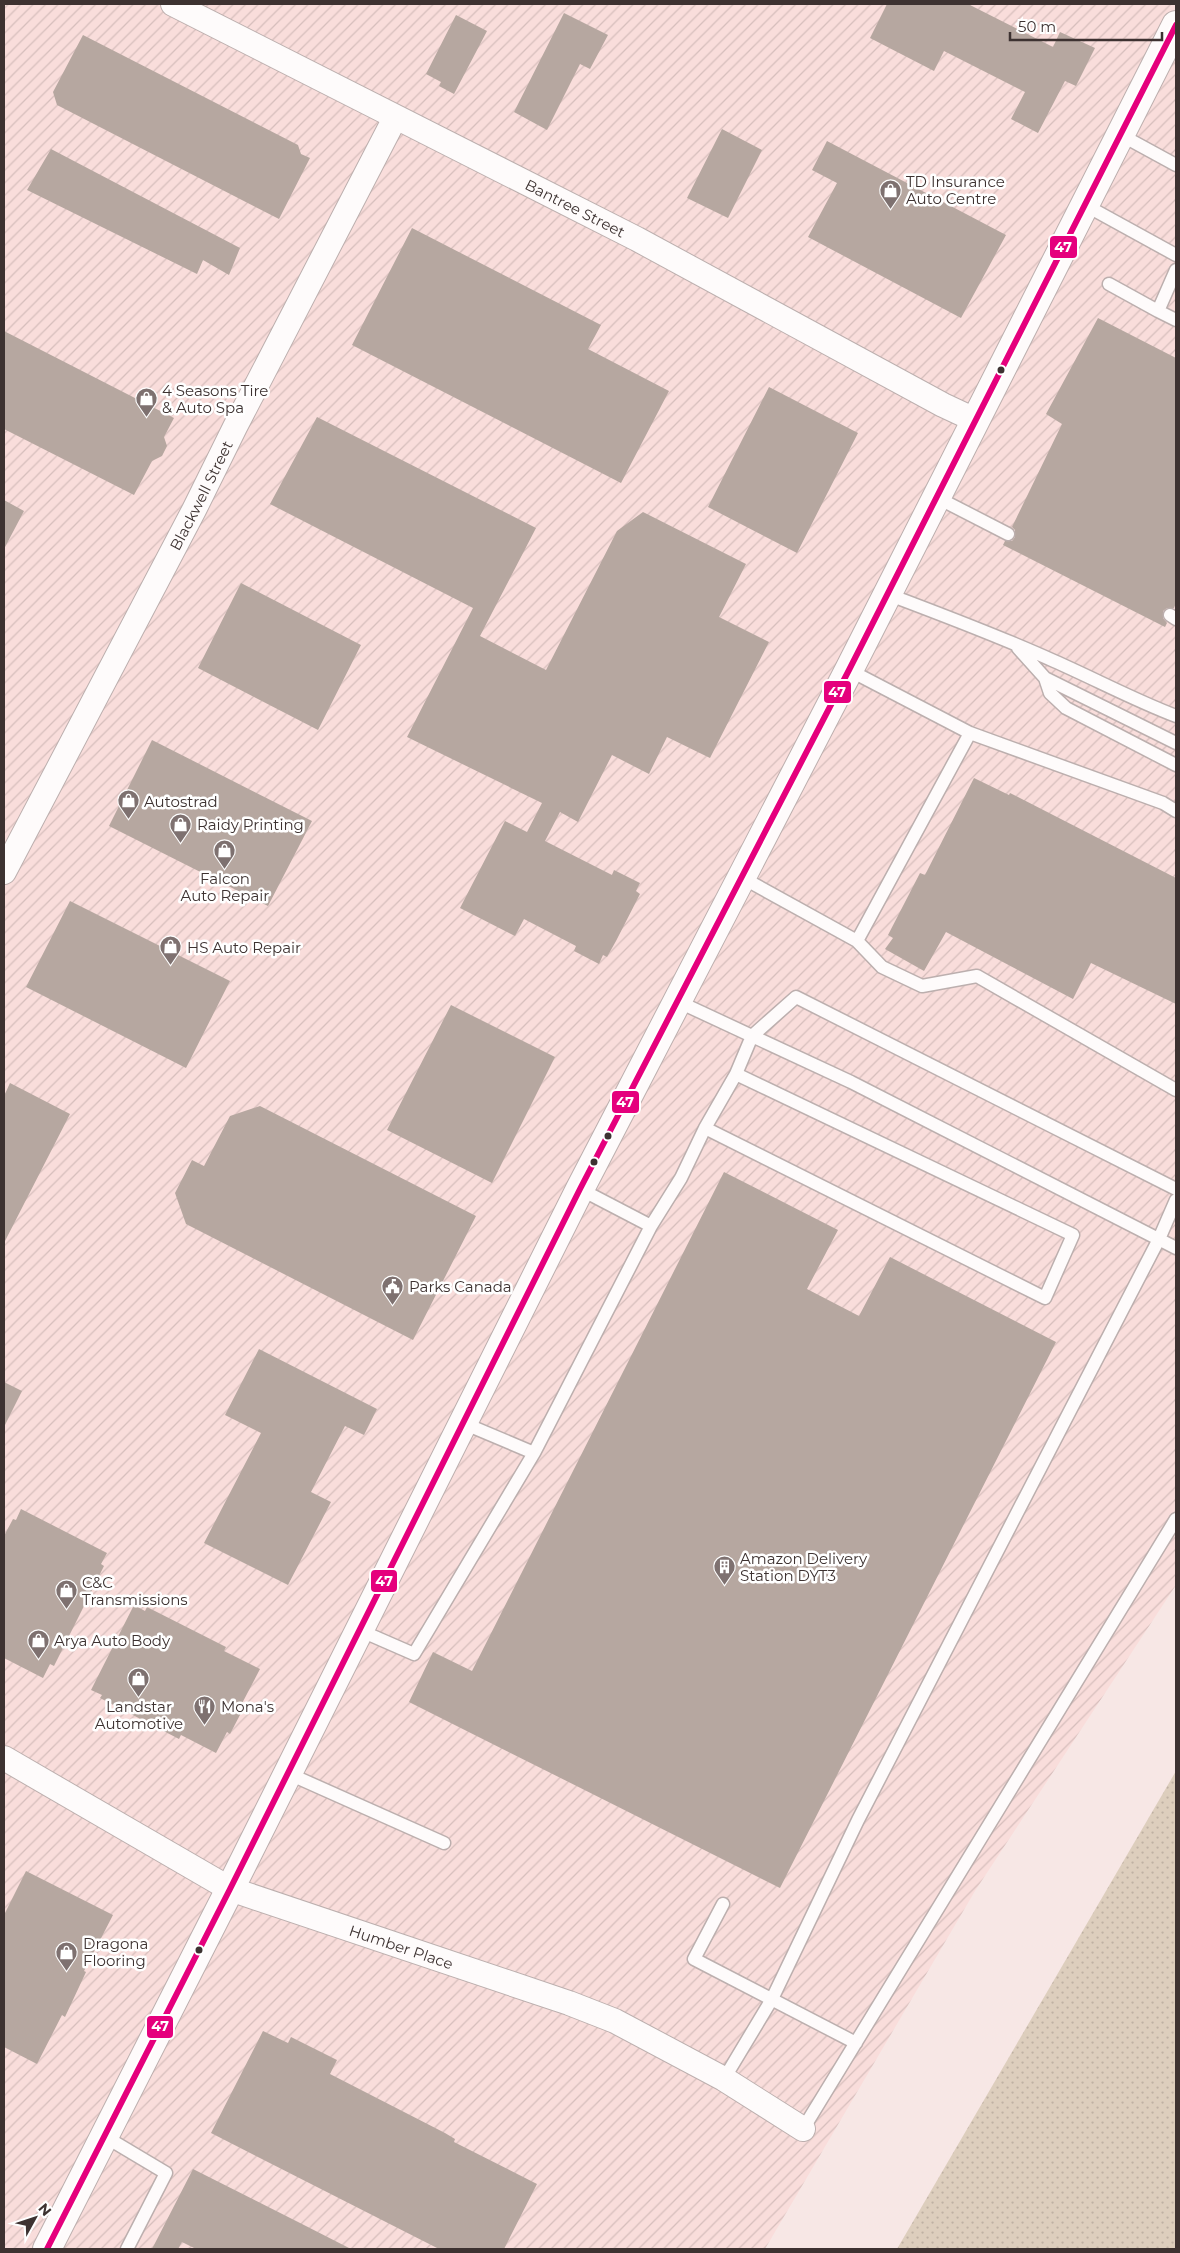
<svg xmlns="http://www.w3.org/2000/svg" width="1180" height="2253" viewBox="0 0 1180 2253" font-family="Montserrat,sans-serif">
  <style>
    .industrial { fill: url(#industrial-furrows) }
    .grass { fill: url(#grass-dots) }
    .building { fill: #b6a7a0 }
    .lines { fill: none; stroke-linecap: round; stroke-linejoin: round }
    .service-casing { stroke: #bcafae; stroke-width: 15 }
    .minor-casing { stroke: #bcafae; stroke-width: 26 }
    .tertiary-casing { stroke: #bcafae; stroke-width: 30 }
    .service { stroke: #fefbfb; stroke-width: 12 }
    .minor { stroke: #fefbfb; stroke-width: 24 }
    .tertiary { stroke: #fefbfb; stroke-width: 28 }
    .bus-1-casing { stroke: #fff; stroke-width: 10 }
    .bus-1 { stroke: #e5007d; stroke-width: 6 }
    .bus-dot { fill: #3d3231; stroke: #fff; stroke-width: 2 }
    .labels { text-anchor: middle; dominant-baseline: central; stroke-width: 5; stroke-linejoin: round; paint-order: stroke }
    .poi-label { font-size: 15px; fill: #3d3231; stroke: #fff; text-anchor: start }
    .street-label { font-size: 15px; fill: #3d3231; stroke: #fff }
    .line-badge { stroke: #fff; stroke-width: 2 }
    .badge-label { font-size: 14px; text-anchor: middle; font-weight: bold; fill: #fff }
  </style>
  <defs>
    <pattern id="industrial-furrows" width="10" height="10" patternUnits="userSpaceOnUse" patternTransform="scale(1.25)"><rect width="10" height="10" fill="#f9dddb"/><path d="M-1 1l2-2M0 10L10 0M9 11l2-2" fill="none" stroke="#d6bebc"/></pattern>
    <pattern id="grass-dots" width="8" height="8" patternUnits="userSpaceOnUse" patternTransform="scale(1.25)"><rect width="8" height="8" fill="#ddcebd"/><path d="M2 2h.1M6 6h.1" fill="none" stroke="#bfb1a3" stroke-width="1.8" stroke-linecap="round"/></pattern>
  </defs>
  <rect width="100%" height="100%" fill="#f7e7e5"/>
  <path class="industrial" d="M4 4H1176V1585L975 1891 765 2249H4Z"/>
  <path class="grass" d="M1176 1771V2249H897Z"/>
  <path class="building" d="M887 4H968L1053 47 1060 32 1095 48 1076 86 1065 81 1038 133 1011 119 1025 92 944 51 934 71 870 38Z
    M564 13 608 35 590 69 580 64 547 130 514 112Z
    M456 15 487 31 454 94 439 86 441 82 426 74Z
    M83 35 298 145 301 154 310 158 279 219 57 105 53 92Z
    M722 129 762 150 728 218 687 198Z
    M827 141 1006 235 961 318 808 237 837 183 812 170Z
    M51 149 240 248 229 275 203 260 197 274 27 190Z
    M412 228 601 325 588 349 669 391 621 483 352 345Z
    M1098 318 1176 358V603L1174 608H1167L1163 611V618L1167 623 1165 627 1003 545 1005 541H1012L1015 537V530L1012 527 1062 424 1046 414Z
    M4 331 174 418 164 437 167 446 162 456 152 461 134 495 4 429Z
    M769 387 858 433 797 553 708 507Z
    M317 417 536 528 480 636 546 670 617 531 643 512 746 564 719 617 769 642 710 758 667 737 649 774 612 755 578 822 560 812 545 841 612 875 614 870 640 883 636 891 640 894 616 941 607 957 603 955 599 964 574 951 576 946 524 919 515 936 460 908 505 821 527 832 542 803 407 737 473 608 270 504Z
    M4 500 24 511 4 549Z
    M241 583 361 645 318 730 198 668Z
    M152 740 312 821 268 906 109 826Z
    M974 778 1009 795 1010 793 1176 878V1004L1091 963 1073 999 946 932 924 971 885 949 893 938 888 935 920 873 925 875Z
    M70 901 230 981 186 1068 26 987Z
    M451 1005 555 1057 492 1183 387 1130Z
    M10 1083 70 1114 4 1243V1096Z
    M260 1106 476 1216 413 1340 186 1224 175 1193 192 1160 204 1166 230 1116Z
    M724 1172 838 1230 807 1289 859 1316 890 1257 1056 1342 780 1888 409 1702 433 1652 472 1671Z
    M259 1349 377 1409 364 1435 345 1426 311 1492 331 1502 288 1585 204 1543 261 1433 225 1415Z
    M4 1382 22 1391 4 1427Z
    M21 1509 107 1553 101 1564 104 1566 54 1666 50 1664 43 1678 4 1658V1536L13 1519 16 1520Z
    M134 1605 145 1611 147 1607 226 1647 224 1651 260 1669 238 1711 241 1713 230 1734 227 1732 216 1753 181 1735 179 1739 100 1698 102 1695 91 1690Z
    M26 1871 113 1915 84 1971 86 1972 65 2017 62 2015 37 2064 4 2047V1915Z
    M263 2031 288 2043 291 2037 337 2060 330 2074 445 2133 455 2139 454 2142 537 2184 504 2249H439L211 2133Z
    M193 2169 302 2224 351 2249H196L182 2242 178 2249H152Z"/>
  <g class="lines">
    <defs>
      <path id="service" d="M1121 135 1176 165
        M1085 205 1176 255
        M1109 284 1158 311 1176 270
        M1158 311 1176 320
        M936 497 1008 534
        M887 594C943 615 999 636 1054 661 1095 679 1134 700 1176 716
        M1170 615 1176 619
        M1018 648 1045 678 1176 743
        M849 670 970 733 1163 803 1176 811
        M1045 678 1050 693 1066 708 1176 765
        M741 877 857 941 970 733
        M857 941 882 967 922 986 977 976 1176 1090
        M679 1002 851 1082 1176 1248
        M705 1128 1045 1298 1073 1235 736 1074
        M580 1189 651 1226 681 1178 705 1128 736 1074 752 1036 796 997 1176 1189
        M463 1423 534 1453 651 1226
        M359 1630 414 1654 534 1453
        M287 1773 444 1843
        M723 1904 694 1959 856 2043
        M724 2079 772 1999 858 1820 1159 1239 1176 1200
        M803 2129 1176 1519
        M104 2136 166 2173 127 2249"/>
      <g id="minor">
        <path id="s1" d="M173 4 637 239 943 405 975 420"/>
        <path id="s2" d="M4 872 194 510 235 427 395 118"/>
        <path id="s3" d="M4 1758 230 1889 569 2003 615 2021 724 2079 803 2129"/>
      </g>
      <path id="tertiary" d="M47 2249 230 1889 580 1189 849 670 1176 25"/>
    </defs>
    <use href="#service" class="service-casing"/>
    <use href="#minor" class="minor-casing"/>
    <use href="#tertiary" class="tertiary-casing"/>
    <use href="#service" class="service"/>
    <use href="#minor" class="minor"/>
    <use href="#tertiary" class="tertiary"/>
    <defs>
      <path id="bus-1" d="M47 2249 230 1889 580 1189 849 670 1176 25"/>
    </defs>
    <use href="#bus-1" class="bus-1-casing"/>
    <use href="#bus-1" class="bus-1"/>
  </g>
  <defs>
    <symbol id="shop-pin" viewBox="-11 -11 22 30"><path d="M0 17L-7.5 6A9.5 9.5 0 1 1 7.5 6Z" fill="#7e7170" stroke="#fff"/><path d="M-5-2.5h2.3a2.7 3.5 0 0 1 5.4 0H5L5.5 6h-11ZM-1.5-2.5h3a1.5 2.3 0 0 0-3 0Z" fill="#fff"/></symbol>
    <symbol id="civic-pin" viewBox="-11 -11 22 30"><path d="M0 17L-7.5 6A9.5 9.5 0 1 1 7.5 6Z" fill="#7e7170" stroke="#fff"/><path d="M-.6-6.5H3V-4.5H.6V-3L4-1V1h2V6H-6V1h2V-1L-.6-3ZM-1.2 2.5V6h2.4V2.5Z" fill="#fff"/></symbol>
    <symbol id="building-pin" viewBox="-11 -11 22 30"><path d="M0 17L-7.5 6A9.5 9.5 0 1 1 7.5 6Z" fill="#7e7170" stroke="#fff"/><path d="M-4-6H4V6H1V3H-1V6H-4ZM-2.5-4.3h1.7v1.8h-1.7ZM.8-4.3h1.7v1.8H.8ZM-2.5-1h1.7V.8h-1.7ZM.8-1h1.7V.8H.8Z" fill="#fff"/></symbol>
    <symbol id="restaurant-pin" viewBox="-11 -11 22 30"><path d="M0 17L-7.5 6A9.5 9.5 0 1 1 7.5 6Z" fill="#7e7170" stroke="#fff"/><path d="M-5-6h1v4h1v-4h1v4h1v-4h1v5L-1.5 .5V6h-2V.5L-5-1ZM5-6V6H3V1.5H1.5Q1.5-4 5-6Z" fill="#fff"/></symbol>
  </defs>
  <g fill-rule="evenodd">
    <use href="#shop-pin" x="878" y="178" width="25" height="34"/>
    <use href="#shop-pin" x="134" y="386" width="25" height="34"/>
    <use href="#shop-pin" x="116" y="788" width="25" height="34"/>
    <use href="#shop-pin" x="168" y="812" width="25" height="34"/>
    <use href="#shop-pin" x="212" y="838" width="25" height="34"/>
    <use href="#shop-pin" x="158" y="934" width="25" height="34"/>
    <use href="#civic-pin" x="380" y="1274" width="25" height="34"/>
    <use href="#building-pin" x="712" y="1554" width="25" height="34"/>
    <use href="#shop-pin" x="54" y="1578" width="25" height="34"/>
    <use href="#shop-pin" x="26" y="1628" width="25" height="34"/>
    <use href="#shop-pin" x="126" y="1666" width="25" height="34"/>
    <use href="#restaurant-pin" x="192" y="1694" width="25" height="34"/>
    <use href="#shop-pin" x="54" y="1940" width="25" height="34"/>
  </g>
  <g class="bus-dot">
    <circle cx="1001" cy="370" r="4.5"/>
    <circle cx="608" cy="1136" r="4.5"/>
    <circle cx="594" cy="1162" r="4.5"/>
    <circle cx="199" cy="1950" r="4.5"/>
  </g>
  <g class="labels">
    <g class="poi-label">
      <text x="906" y="181">TD Insurance<tspan x="906" dy="17">Auto Centre</tspan></text>
      <text x="162" y="390">4 Seasons Tire<tspan x="162" dy="17">&amp; Auto Spa</tspan></text>
      <text x="144" y="801">Autostrad</text>
      <text x="197" y="824">Raidy Printing</text>
      <text x="225" y="878" text-anchor="middle">Falcon<tspan x="225" dy="17">Auto Repair</tspan></text>
      <text x="187" y="947">HS Auto Repair</text>
      <text x="409" y="1286">Parks Canada</text>
      <text x="740" y="1558">Amazon Delivery<tspan x="740" dy="17">Station DYT3</tspan></text>
      <text x="82" y="1582">C&amp;C<tspan x="82" dy="17">Transmissions</tspan></text>
      <text x="54" y="1640">Arya Auto Body</text>
      <text x="139" y="1706" text-anchor="middle">Landstar<tspan x="139" dy="17">Automotive</tspan></text>
      <text x="221" y="1706">Mona's</text>
      <text x="83" y="1943">Dragona<tspan x="83" dy="17">Flooring</tspan></text>
    </g>
    <g class="street-label">
      <text stroke="none"><textPath href="#s1" startOffset="451">Bantree Street</textPath></text>
      <text stroke="none"><textPath href="#s2" startOffset="425">Blackwell Street</textPath></text>
      <text stroke="none"><textPath href="#s3" startOffset="442">Humber Place</textPath></text>
    </g>
  </g>
  <g class="line-badge">
    <rect x="1049" y="235" width="29" height="24" rx="5" fill="#e5007d"/>
    <rect x="823" y="680" width="29" height="24" rx="5" fill="#e5007d"/>
    <rect x="611" y="1090" width="29" height="24" rx="5" fill="#e5007d"/>
    <rect x="370" y="1569" width="28" height="24" rx="5" fill="#e5007d"/>
    <rect x="146" y="2015" width="28" height="24" rx="5" fill="#e5007d"/>
  </g>
  <g class="badge-label">
    <text x="1063" y="252">47</text>
    <text x="837" y="697">47</text>
    <text x="625" y="1107">47</text>
    <text x="384" y="1586">47</text>
    <text x="160" y="2031">47</text>
  </g>
  <rect width="1180" height="2253" fill="none" stroke="#3d3231" stroke-width="10"/>
  <g transform="translate(35 2218) rotate(50)" stroke="#ffffff" stroke-width="4" paint-order="stroke">
  <path d="M0-4L9 19L0 12L-9 19Z" fill="#3d3231"/>
  <text y="-8" font-size="14" font-weight="bold" text-anchor="middle" fill="#3d3231">N</text>
  </g>
  <path d="M1010 32v8h152v-8" fill="none" stroke="#3d3231" stroke-width="2.5"/>
  <text x="1018" y="32" font-size="15" fill="#3d3231" stroke="#ffffff" stroke-width="4" paint-order="stroke">50 m</text>
</svg>
